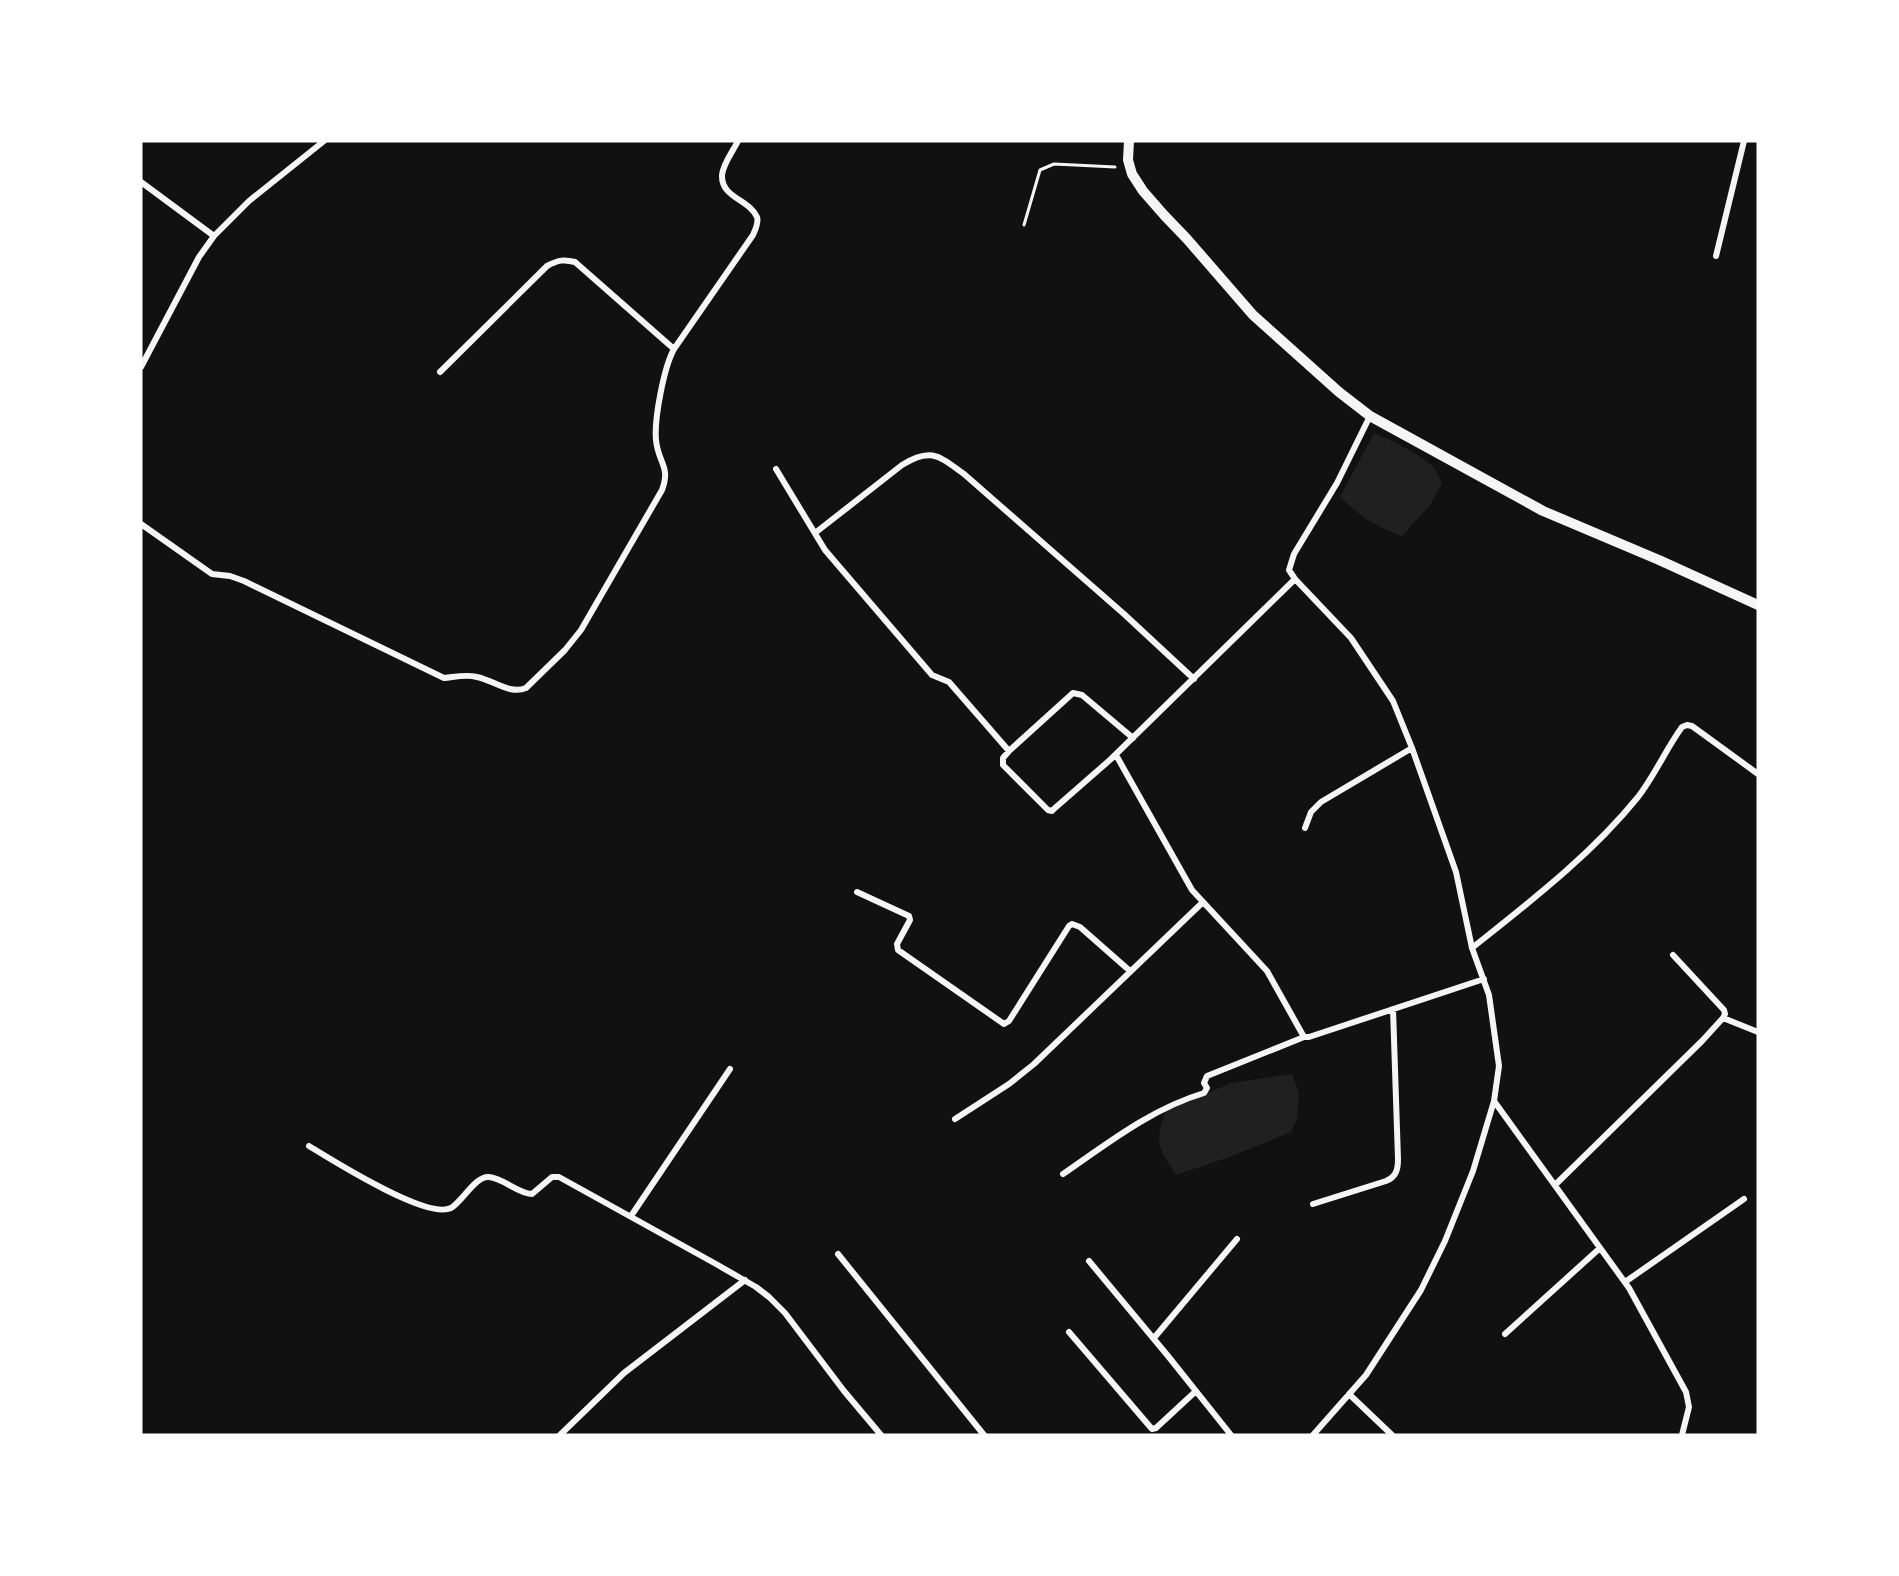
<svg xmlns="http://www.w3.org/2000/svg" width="1899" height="1576" viewBox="0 0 1899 1576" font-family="'Space Grotesk',sans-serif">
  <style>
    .green { fill: #202020 }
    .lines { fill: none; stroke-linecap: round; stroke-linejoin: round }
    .path { stroke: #f5f5f5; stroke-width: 3 }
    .minor { stroke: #f5f5f5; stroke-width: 6 }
    .tertiary { stroke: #f5f5f5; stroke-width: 10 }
  </style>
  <rect width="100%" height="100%" fill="#111"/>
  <path class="green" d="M1374 433C1391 440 1425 456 1436 470 1438 474 1440 479 1442 483L1430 505 1402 536C1375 527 1360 516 1340 497Z
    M1292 1074 1299 1093 1297 1119 1291 1132 1229 1157 1176 1175C1158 1147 1154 1142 1166 1111L1231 1083Z"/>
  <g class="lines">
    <path class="path" d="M1024 225 1040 170 1054 164 1115 167"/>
    <path class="minor" d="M141 182 214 236
      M1716 256 1744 141
      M141 367 199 257 214 236 249 201 324 141
      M440 372 547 266C558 260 564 259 575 262L674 349
      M776 469 825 550 932 675 949 682 1009 751 1003 758V765L1048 810 1052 811 1055 808 1111 759 1295 579
      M141 524 212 574 230 576 244 581 444 678C455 677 466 674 477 677 493 680 510 695 526 688L565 650 581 630 662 490C671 466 658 463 656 440 654 419 664 367 674 349L753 235C755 230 759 223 757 217 749 199 721 198 722 175 723 164 733 151 738 141
      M815 533 902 465C931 447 939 456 964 474L1124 614 1194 679
      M1009 751 1073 693 1082 695 1133 738
      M1116 755 1192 890 1267 971 1304 1037H1309L1484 979
      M1305 828 1311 812 1321 802 1412 748
      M857 892 909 916 910 920 897 944 898 950 1004 1024 1009 1021 1069 926 1072 924 1080 927 1130 971
      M1472 948C1531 901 1591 855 1638 797 1655 775 1666 749 1682 727L1687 725 1692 726 1758 774
      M1723 1018 1758 1032
      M1494 1101 1629 1288 1686 1392 1689 1407 1682 1435
      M955 1119 1009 1084 1034 1064 1202 903
      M309 1146C332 1160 427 1220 451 1208 463 1201 475 1176 489 1177 503 1178 517 1193 532 1194L552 1177H559L716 1264 756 1287 769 1297 785 1313 844 1391 881 1435
      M1063 1174C1108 1143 1151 1109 1204 1093L1207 1088 1204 1083 1207 1076 1304 1037
      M1555 1185 1702 1041 1723 1018 1725 1014 1724 1010 1673 955
      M1313 1204 1386 1181C1396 1177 1398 1170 1398 1159L1393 1009
      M631 1216 730 1069
      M838 1254 984 1435
      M1089 1261 1168 1356 1231 1435
      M1625 1282 1744 1199
      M1069 1332 1152 1429 1156 1428 1196 1391
      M1505 1334 1600 1248
      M1154 1338 1237 1239
      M1349 1394 1392 1435
      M560 1435 624 1373 745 1280
      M1313 1435 1366 1375 1421 1290 1445 1241 1473 1171 1494 1101 1499 1066 1489 995 1472 948 1456 872 1412 748 1393 701 1351 638 1295 579 1289 570 1294 554 1337 483 1370 416"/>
    <path class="tertiary" d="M1129 141 1128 160 1132 174 1143 191 1164 215 1187 239 1253 315 1339 392 1370 416 1543 511 1659 560 1758 605"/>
  </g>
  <rect width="1899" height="1576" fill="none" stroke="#ffffff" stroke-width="285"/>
</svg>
